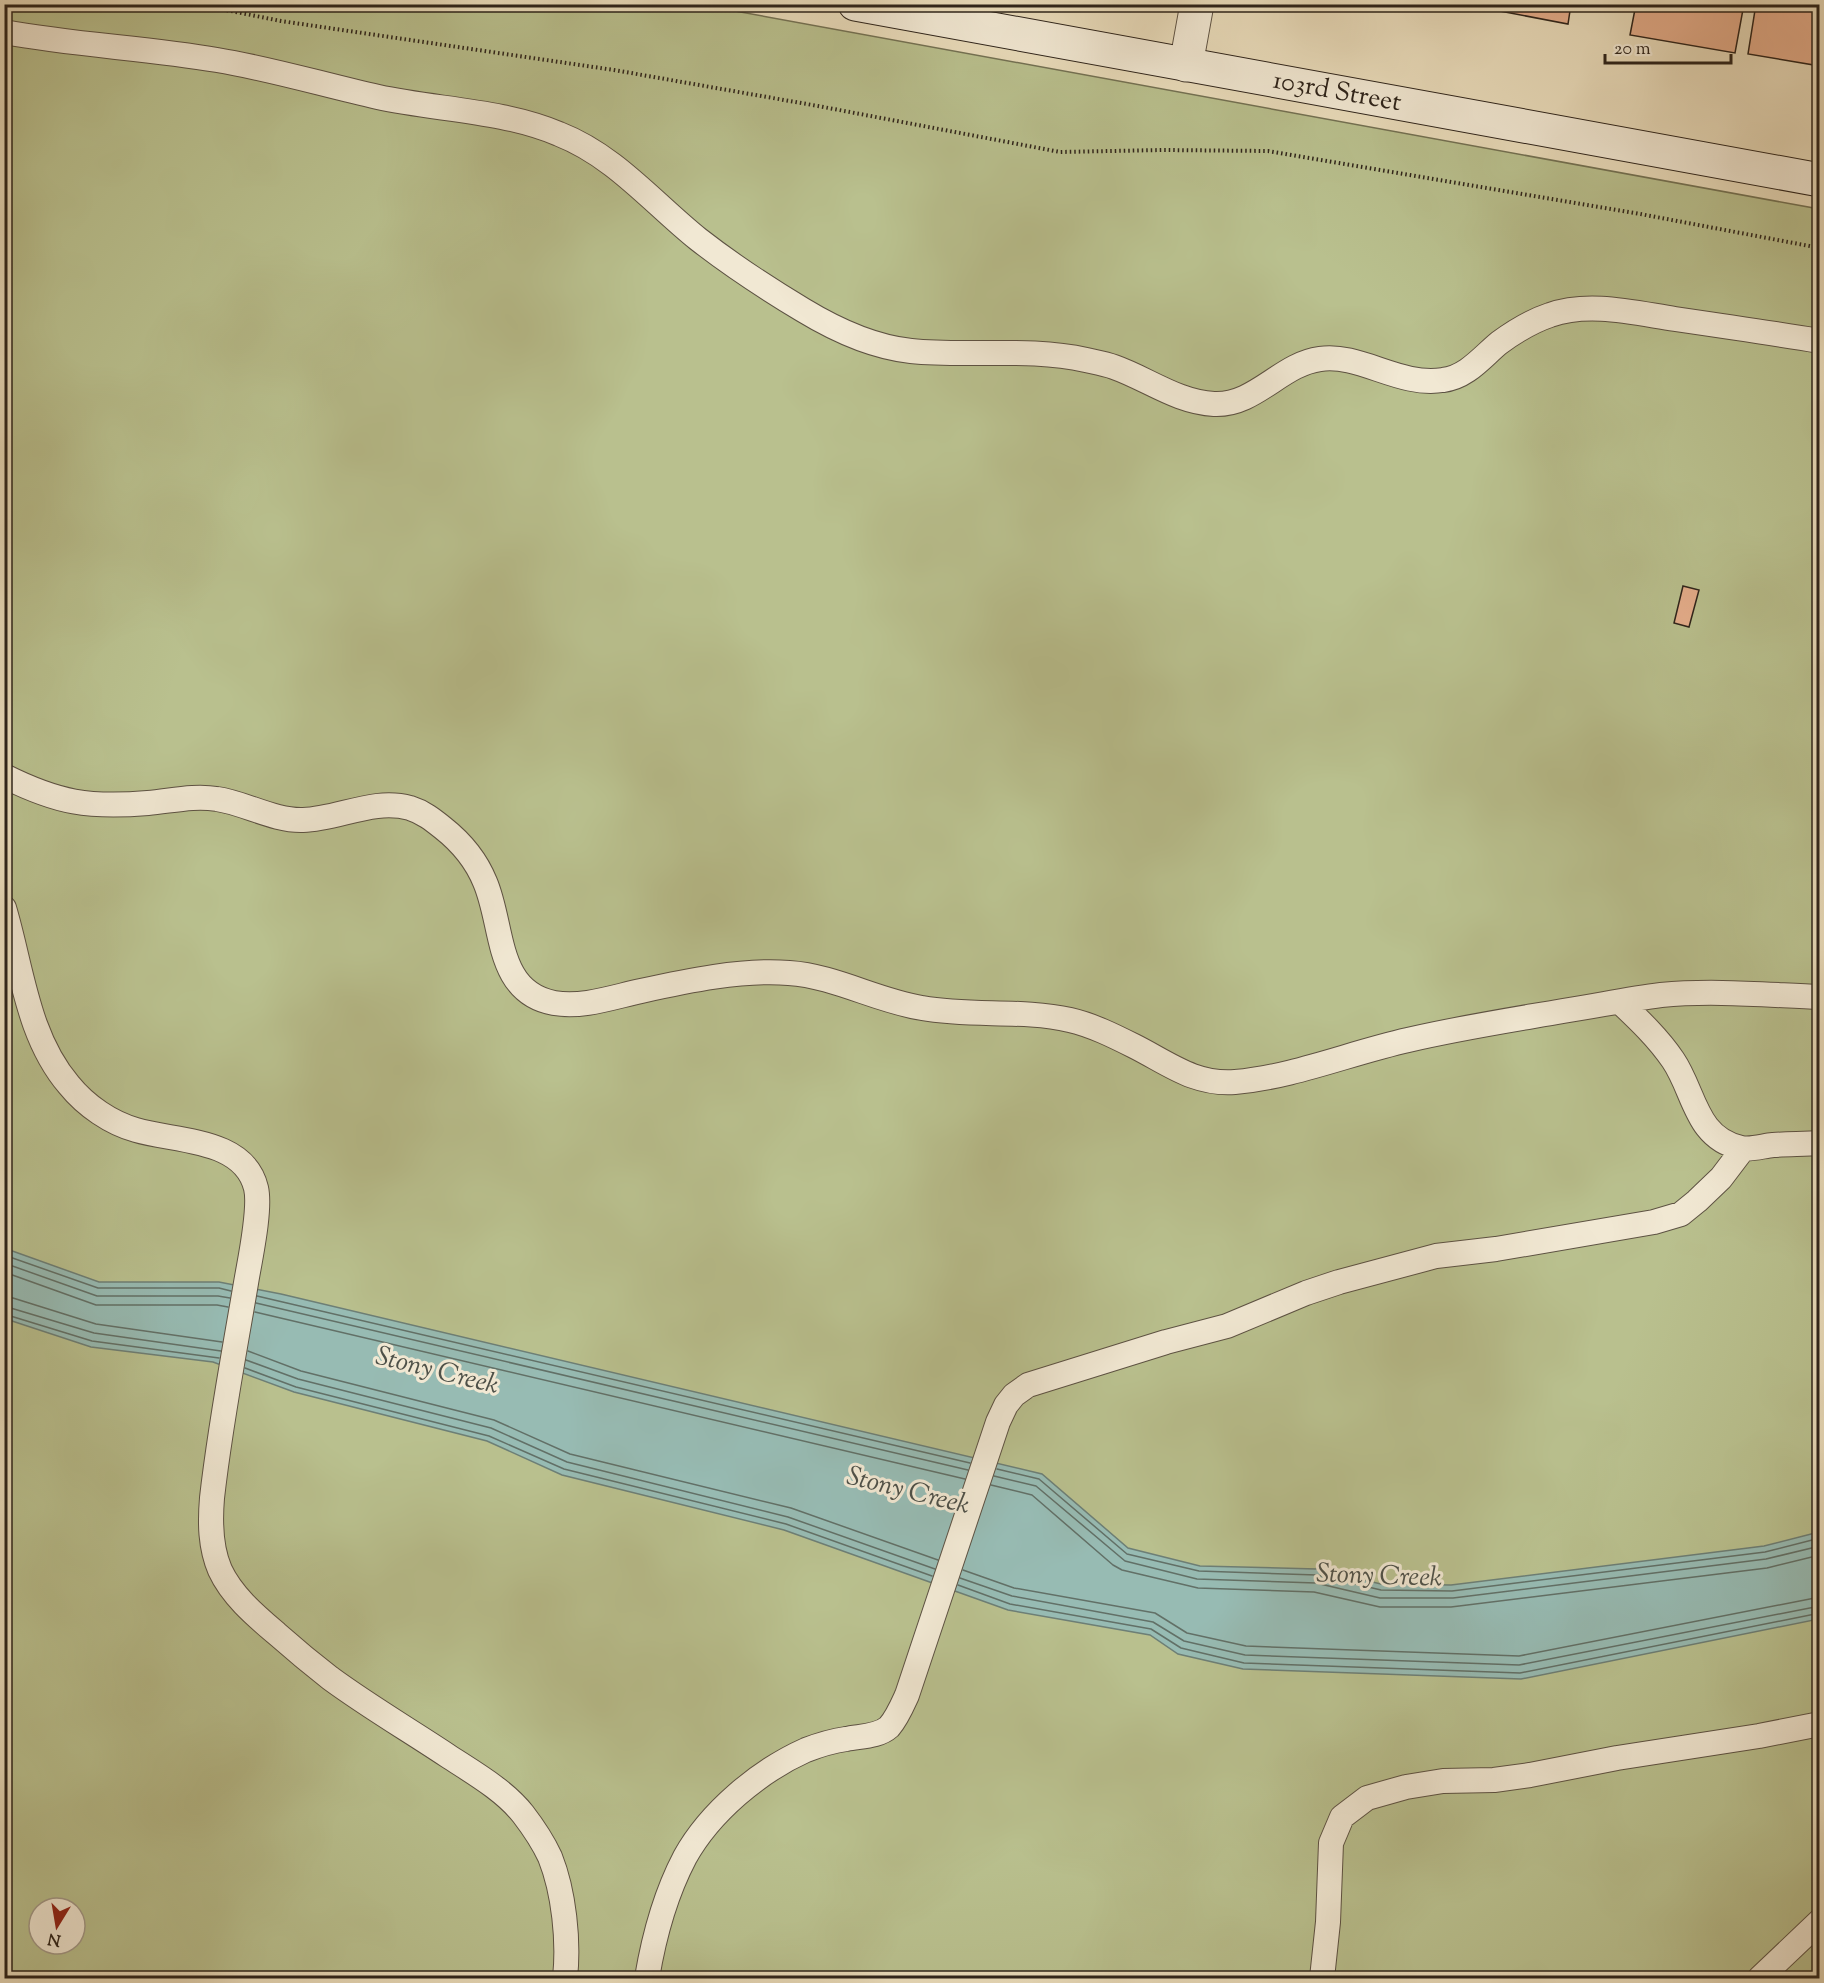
<svg xmlns="http://www.w3.org/2000/svg" width="1824" height="1983" viewBox="0 0 1824 1983" font-family="'Sorts Mill Goudy',serif">
  <style>
    .green { fill: #b9c08e; stroke: #747254; stroke-width: 1.5; fill-rule: evenodd }
    .water { fill: #97bbb3; stroke: #6d7f76; stroke-width: 1.5 }
    .lines { fill: none; stroke-linecap: round; stroke-linejoin: round }
    .shore { stroke: #627067; stroke-width: 1.5 }
    .building { fill: #e4ad8b; stroke: #2e241b; stroke-width: 1.5 }
    .lane-casing { stroke: #5d5243; stroke-width: 26 }
    .street-casing { stroke: #5d5243; stroke-width: 35 }
    .secondary-casing { stroke: #2e241b; stroke-width: 35 }
    .path { stroke: #2e241b; stroke-width: 4; stroke-dasharray: 1.5 3; stroke-linecap: butt }
    .lane { stroke: #f1e8d3; stroke-width: 24 }
    .street { stroke: #f1e8d3; stroke-width: 33 }
    .secondary { stroke: #f1e8d3; stroke-width: 33 }
    .labels { text-anchor: middle; dominant-baseline: central; stroke-width: 6; stroke-linejoin: round; paint-order: stroke }
    .street-label { font-size: 26px; fill: #2e241b; stroke: #f1e8d3 }
    .water-label { font-size: 27px; font-style: italic; fill: #4e5149; stroke: #f1e8d3 }
  </style>
  <rect width="100%" height="100%" fill="#e9dcbb"/>
  <filter id="stains"><feTurbulence type="fractalNoise" baseFrequency=".00333" numOctaves="4"/><feColorMatrix values="0 0 0 0 .2 0 0 0 0 .09 0 0 0 0 .02 0 0 0 .5 -.17"/></filter>
  <radialGradient id="worn" r=".72"><stop offset=".6" stop-color="#630" stop-opacity="0"/><stop offset="1" stop-color="#630" stop-opacity=".3"/></radialGradient>
  <path class="green" d="M5 5H702L1819 209V1978H5ZM39 1908H75V1944H39Z"/>
  <path class="water" d="M4 1248 99 1282H219L281 1294 1042 1474 1128 1548 1200 1566 1317 1569 1381 1584 1451 1585 1764 1546 1819 1532V1619L1521 1679 1243 1669 1178 1654 1150 1635 1008 1610 784 1530 562 1475 487 1441 294 1392 213 1362 91 1347 9 1320 5 1319Z"/>
  <g class="lines">
    <path class="shore" d="M4 1255 98 1288H219L231 1291
      M4 1263 97 1296H218L230 1298
      M4 1272 96 1305H217L228 1307
      M257 1296 970 1463
      M4 1297 13 1298 96 1324 222 1342
      M256 1303 968 1470
      M4 1306 94 1333 221 1351
      M255 1312 965 1479
      M4 1314 92 1341 219 1358
      M248 1351 301 1371 494 1420 570 1454 791 1508 938 1560
      M246 1360 298 1379 491 1428 567 1462 788 1517 935 1569
      M245 1368 296 1387 489 1436 564 1469 786 1524 932 1576
      M997 1469 1039 1479 1127 1554 1199 1571 1317 1575 1381 1590 1452 1591 1765 1552 1820 1538
      M994 1476 1036 1486 1125 1561 1197 1579 1316 1583 1380 1598H1453L1766 1559 1820 1546
      M991 1485 1032 1495 1113 1565 1122 1570 1198 1588 1314 1592 1380 1607H1451L1767 1568 1820 1555
      M963 1570 1014 1588 1155 1613 1187 1633 1246 1646 1519 1656 1820 1597
      M960 1578 1012 1596 1153 1622 1184 1641 1245 1655 1519 1665 1820 1606
      M958 1585 1010 1604 1151 1629 1181 1648 1244 1663 1520 1673 1820 1613"/>
  </g>
  <path class="building" d="M1463 4H1571L1568 24Z
    M1636 4H1744L1735 53 1630 35Z
    M1756 4H1820V66L1748 54Z
    M1683 586 1699 590 1689 627 1674 623Z"/>
  <g class="lines">
    <defs>
      <path id="lane" d="M4 32C75 45 146 48 217 60 272 69 324 85 378 97 438 110 502 110 559 134 615 156 652 202 698 239 730 264 768 289 803 310 836 330 873 347 911 351 969 357 1029 347 1086 360 1095 362 1106 364 1114 367 1148 379 1177 402 1214 404 1255 406 1281 364 1320 359 1360 353 1399 387 1443 380 1467 377 1482 357 1499 343 1514 332 1532 321 1550 315 1589 301 1635 313 1675 319 1723 326 1771 333 1820 341
        M4 776C58 803 89 808 148 803 171 801 194 795 217 799 245 803 274 821 303 820 339 819 373 798 410 808 423 812 433 820 443 828 462 843 476 860 485 882 504 926 495 992 554 1003 583 1008 613 997 641 991 686 981 743 969 789 973 835 976 877 1001 922 1008 971 1017 1022 1009 1070 1020 1092 1025 1114 1036 1134 1046 1168 1063 1194 1085 1235 1082 1293 1077 1350 1053 1408 1040 1459 1028 1511 1020 1563 1011 1596 1006 1628 999 1661 995 1713 990 1767 995 1820 997
        M4 908C22 968 27 1036 69 1085 86 1106 111 1123 136 1130 176 1142 244 1138 256 1188 261 1209 250 1259 246 1283 234 1354 220 1426 212 1498 210 1522 210 1547 220 1570 232 1596 256 1616 277 1634 294 1649 312 1664 330 1678 368 1706 409 1730 448 1756 474 1773 504 1790 523 1814 533 1827 543 1842 550 1857 564 1892 569 1941 565 1978
        M1620 1002C1639 1020 1658 1038 1673 1060 1695 1092 1695 1138 1741 1148 1751 1150 1763 1146 1773 1145 1789 1144 1804 1144 1820 1143
        M647 1978C654 1936 665 1895 685 1857 710 1812 759 1771 806 1750 819 1745 832 1741 846 1739 859 1736 878 1737 889 1727 897 1718 902 1706 907 1695L998 1422 1006 1405 1014 1395 1028 1385 1166 1342 1227 1326 1306 1293 1339 1282 1436 1256 1496 1249 1654 1222 1681 1214 1697 1201 1721 1178 1743 1149
        M1322 1978 1328 1922 1331 1843 1342 1817 1367 1798 1406 1787 1443 1781 1494 1780 1530 1775 1617 1758 1759 1736 1820 1724
        M1760 1978 1820 1921"/>
      <path id="street" d="M1186 65 1197 4"/>
      <g id="secondary">
        <path id="s1" d="M855 4 1820 180"/>
      </g>
    </defs>
    <use href="#lane" class="lane-casing"/>
    <use href="#street" class="street-casing"/>
    <use href="#secondary" class="secondary-casing"/>
    <path class="path" d="M196 4 281 21 614 70 818 106 1060 152 1162 150 1268 151 1635 213 1820 248"/>
    <use href="#lane" class="lane"/>
    <use href="#street" class="street"/>
    <use href="#secondary" class="secondary"/>
  </g>
  <g class="labels">
    <g class="street-label">
      <text stroke="none"><textPath href="#s1" startOffset="490">103rd Street</textPath></text>
    </g>
    <g class="water-label">
      <text transform="translate(437 1372) rotate(14)">Stony Creek</text>
      <text transform="translate(908 1492) rotate(14)">Stony Creek</text>
      <text transform="translate(1379 1577) rotate(2)">Stony Creek</text>
    </g>
  </g>
  <rect width="1824" height="1983" fill="none" stroke="#e9dcbb" stroke-width="24"/>
  <rect x="6" y="6" width="1812" height="1971" fill="none" stroke="#2e241b" stroke-width="3"/>
  <rect x="12" y="12" width="1800" height="1959" fill="none" stroke="#2e241b" stroke-width="1.5"/>
  <g transform="translate(57 1926) rotate(191)"><circle r="28" fill="#f1e8d3" stroke="#a39a89" stroke-width="1.5"/>
  <path d="M0-4.5L10 22L0 15L-10 22Z" fill="#8f2418"/>
  <text y="-9" font-size="16" font-weight="bold" text-anchor="middle" fill="#2e241b">N</text>
  </g>
  <path d="M1605 54v9h126v-9" fill="none" stroke="#2e241b" stroke-width="3"/>
  <text x="1614" y="54" font-size="18" fill="#2e241b" stroke="#f1e8d3" stroke-width="4.5" paint-order="stroke">20 m</text>
  <rect width="100%" height="100%" filter="url(#stains)"/>
  <rect width="100%" height="100%" fill="url(#worn)"/>
</svg>
